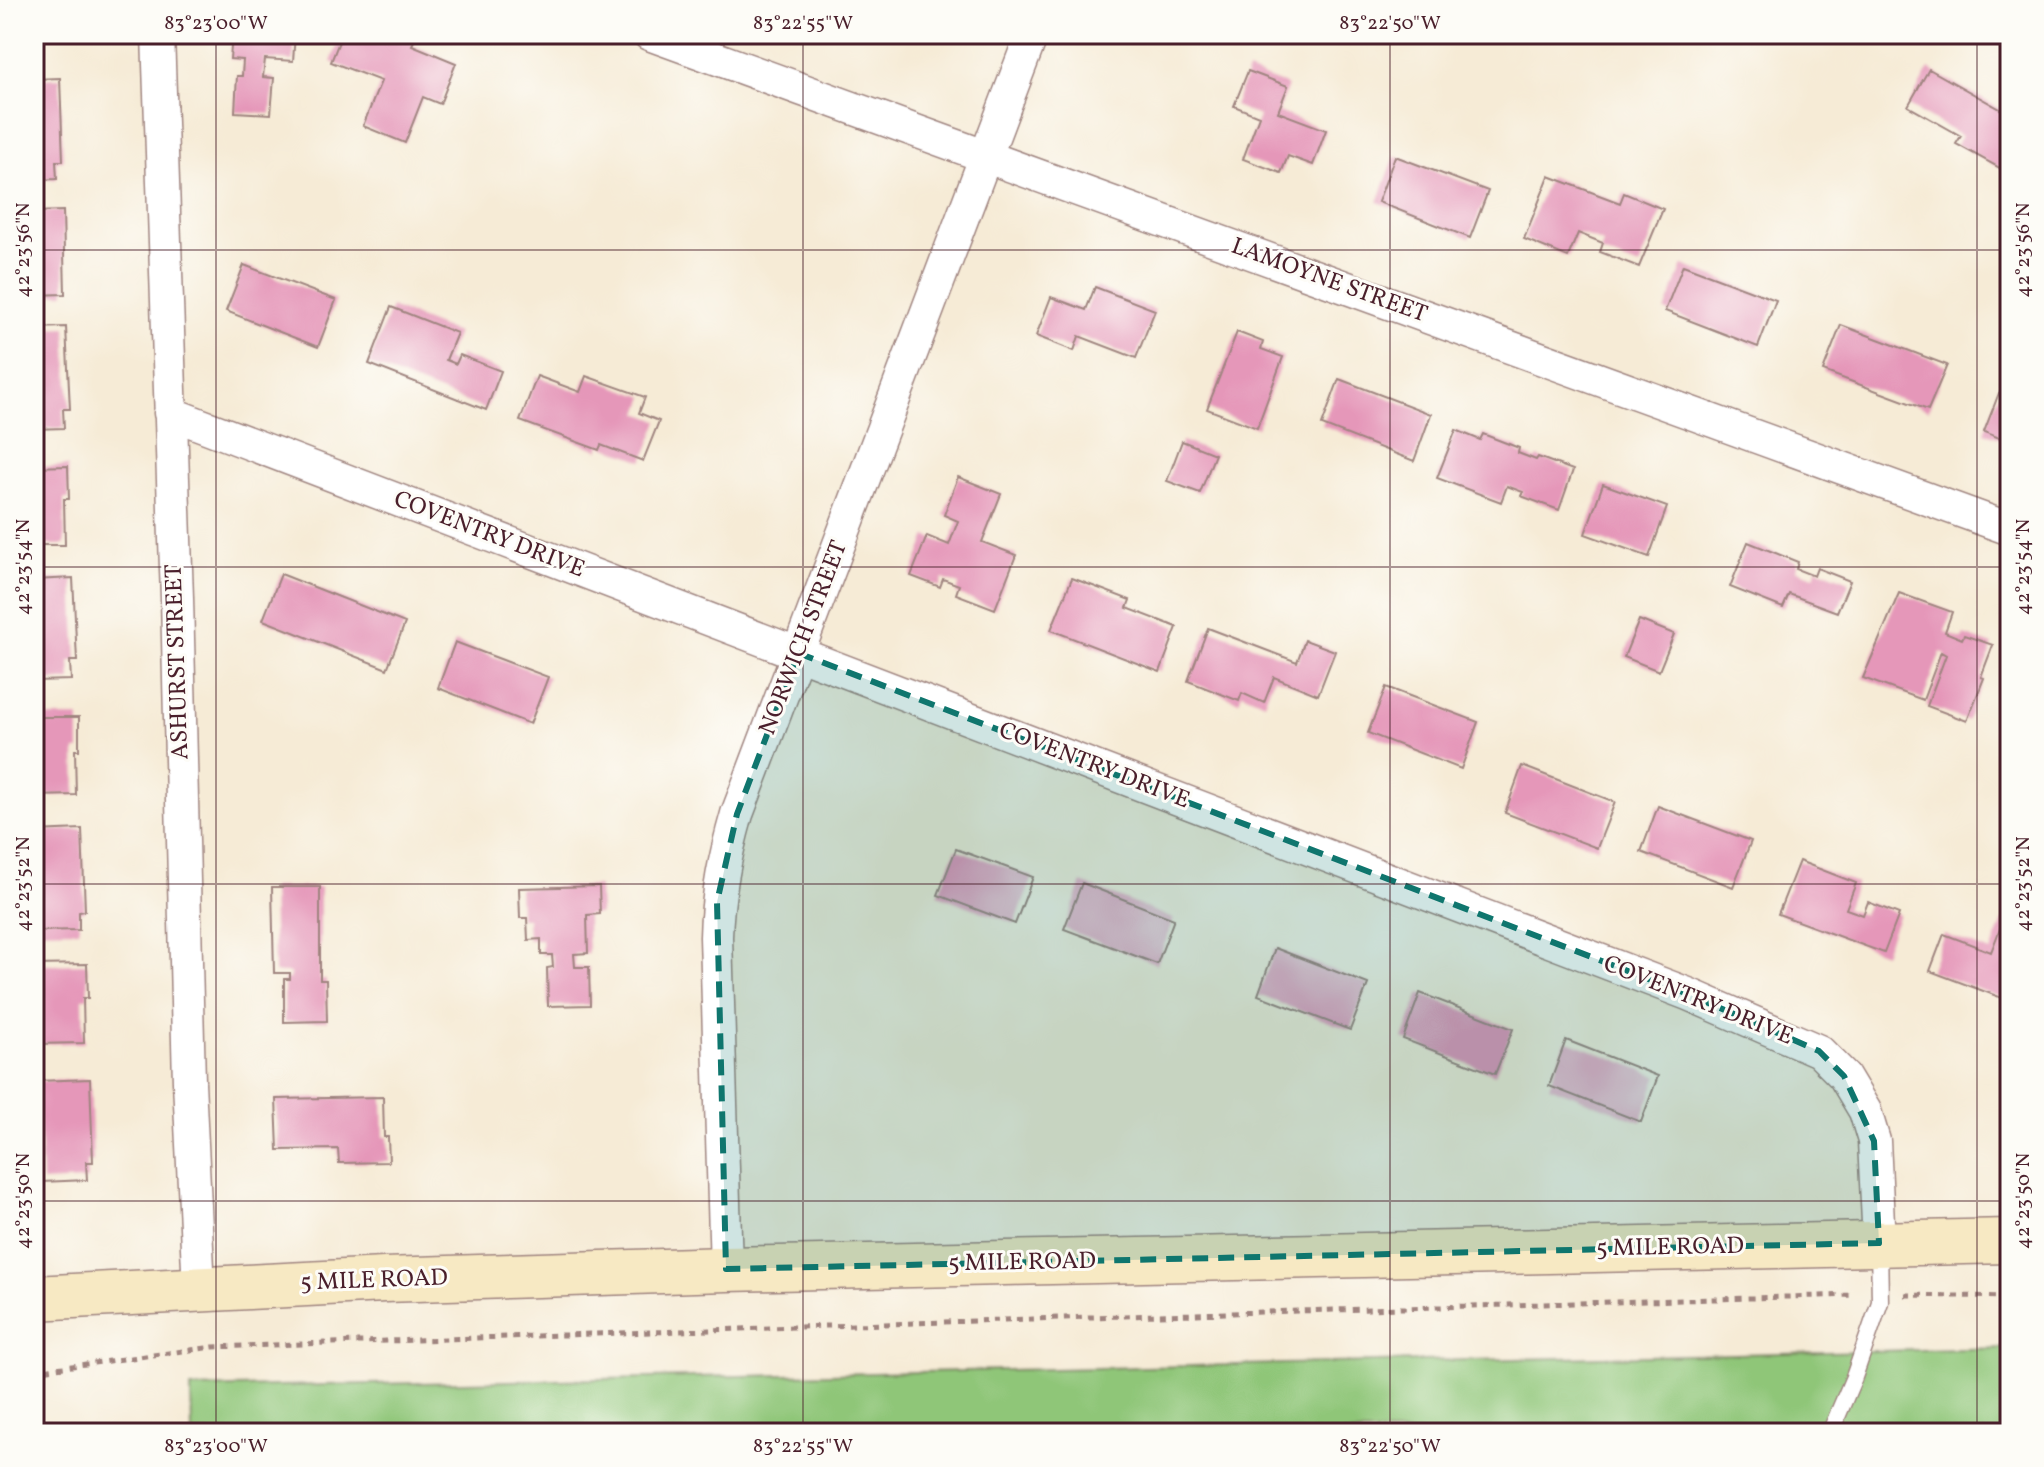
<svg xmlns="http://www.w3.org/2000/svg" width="2044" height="1467" viewBox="0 0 2044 1467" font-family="Vollkorn,serif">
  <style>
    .green { fill: #8fc678; stroke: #6c7252; stroke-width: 2 }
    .building { fill: #e597b9 }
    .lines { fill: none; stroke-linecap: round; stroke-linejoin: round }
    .lane-casing { stroke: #a08580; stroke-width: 19 }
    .street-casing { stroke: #a08580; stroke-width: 35 }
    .secondary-casing { stroke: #a08580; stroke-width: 47 }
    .path { stroke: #a08580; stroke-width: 5; stroke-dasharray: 6 6; stroke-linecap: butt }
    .lane { stroke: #fff; stroke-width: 16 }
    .street { stroke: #fff; stroke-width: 32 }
    .secondary { stroke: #f7e9c3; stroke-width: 44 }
    .marked { fill: #0f766e; fill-opacity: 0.2; stroke: #0f766e; stroke-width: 6; stroke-dasharray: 16 10; stroke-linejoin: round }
    .ticks { fill: none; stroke: #4a1f2b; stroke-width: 2; stroke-opacity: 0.45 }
    .labels { text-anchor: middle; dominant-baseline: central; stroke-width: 6; stroke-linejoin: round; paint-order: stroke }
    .street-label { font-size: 24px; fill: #4a1f2b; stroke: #fdfcf7 }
    .neatline { fill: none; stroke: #4a1f2b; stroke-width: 3 }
    .ticks-label { font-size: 20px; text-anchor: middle; fill: #4a1f2b }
  </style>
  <rect width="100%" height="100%" fill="#fdfcf7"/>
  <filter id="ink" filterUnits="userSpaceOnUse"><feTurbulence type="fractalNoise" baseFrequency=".0125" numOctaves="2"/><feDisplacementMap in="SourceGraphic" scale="16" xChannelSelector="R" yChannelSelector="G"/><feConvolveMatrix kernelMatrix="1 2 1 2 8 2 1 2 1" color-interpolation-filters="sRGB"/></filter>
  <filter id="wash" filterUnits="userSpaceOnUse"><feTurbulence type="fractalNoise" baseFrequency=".006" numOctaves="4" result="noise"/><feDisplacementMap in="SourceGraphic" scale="32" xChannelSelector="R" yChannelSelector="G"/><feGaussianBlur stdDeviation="1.8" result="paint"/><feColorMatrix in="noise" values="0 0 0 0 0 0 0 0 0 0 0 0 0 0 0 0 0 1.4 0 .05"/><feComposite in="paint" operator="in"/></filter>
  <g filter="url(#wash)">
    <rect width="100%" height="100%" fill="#f6ebd6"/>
    <path class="green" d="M2010 1348V1433H192L191 1388Z"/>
    <g id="blocks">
      <path class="building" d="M232 34H295L293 61 265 59 263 77 274 78 271 114 235 112 237 76H242L243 60 230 59Z
        M342 34H417L412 45 456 63 440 104 423 97 405 143 363 126 381 81 331 62Z
        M1929 69 2007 113 2003 121 2010 125V162L2005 171 1956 144 1961 136 1908 106Z
        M1248 71 1288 86 1278 112 1326 130 1313 165 1288 156 1281 173 1243 159 1259 116 1234 106Z
        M60 78 63 161H56L57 179 34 180V79Z
        M1395 156 1488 191 1470 238 1378 202Z
        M1549 176 1620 203 1624 193 1663 209 1639 267 1600 252 1603 243 1578 233 1568 257 1524 239Z
        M63 211 65 294 34 295V212Z
        M244 265 336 300 318 347 226 311Z
        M1683 265 1776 300 1758 347 1665 311Z
        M1095 287 1155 310 1136 358 1079 336 1074 351 1036 336 1051 297 1086 310Z
        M391 307 457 333 446 360 456 364 460 355 501 371 486 410 369 364Z
        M1841 325 1947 365 1928 410 1823 371Z
        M66 327 70 409H63L64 428 34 429V328Z
        M1237 332 1263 342 1261 349 1283 357 1257 428 1207 409Z
        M537 376 580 392 586 376 645 397 639 413 659 421 643 461 601 445 599 450 520 421Z
        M1339 379 1431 414 1414 461 1322 425Z
        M1999 393 2010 398V442L1984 432Z
        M1456 430 1480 440 1483 434 1519 448 1518 453 1536 460 1538 457 1573 470 1559 510 1521 496 1523 492 1507 486 1501 502 1437 478Z
        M1182 441 1215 454 1200 493 1167 481Z
        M68 466 69 499H64L65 545H34V467Z
        M958 477 1001 494 982 542 1016 555 995 609 956 594 959 585 943 579 940 587 911 576 927 536 949 545 958 521 944 515Z
        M1603 484 1667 507 1649 557 1585 534Z
        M1748 542 1798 562 1796 569 1814 576 1817 568 1850 581 1837 612 1789 594 1783 608 1730 587Z
        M281 574 405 623 387 669 263 620Z
        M73 578 77 661H70L71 680 34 681V580Z
        M1072 578 1130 600 1127 608 1177 627 1160 672 1051 630Z
        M1899 593 1952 612 1945 632 1962 639 1964 635 1993 645 1981 677 1984 678 1967 721 1927 706 1946 655 1941 652 1923 700 1863 678Z
        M1639 620 1674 634 1659 671 1624 657Z
        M1208 628 1297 662 1305 640 1335 651 1318 695 1274 677 1264 703 1242 693 1239 701 1188 681Z
        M455 642 548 677 530 724 438 688Z
        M1386 687 1478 722 1461 769 1368 733Z
        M34 717H79V750H75L76 795 34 796Z
        M1522 766 1615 802 1597 848 1505 813Z
        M1658 806 1751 841 1733 887 1641 852Z
        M82 829 85 911 79 912V930L34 931V831Z
        M956 849 1033 877 1015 924 938 895Z
        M1799 861 1856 883 1846 909 1863 915 1868 902 1899 914 1884 953 1778 914Z
        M1082 883 1174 919 1157 964 1064 929Z
        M599 886 600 914 587 915 588 953 574 954 575 967H589L590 1005 548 1006 547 968 553 967 552 955H541V939L528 940 527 918H520L519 888Z
        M272 887H320V980H326L327 1021 284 1022V979H290V973H274Z
        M2005 916 2010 918V1001L1930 971 1944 934 1991 952Z
        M1275 948 1368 984 1350 1030 1258 995Z
        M87 964 88 998H83L84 1043 34 1044V965Z
        M1420 993 1513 1029 1495 1074 1403 1039Z
        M1566 1040 1658 1076 1641 1122 1549 1086Z
        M90 1079 93 1162H86L87 1180 42 1182 38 1081Z
        M383 1097 384 1137H388L389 1162 339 1163 338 1149 278 1150 276 1099Z"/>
    </g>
  </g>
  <g filter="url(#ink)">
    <use href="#blocks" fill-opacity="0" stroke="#a08580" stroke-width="2"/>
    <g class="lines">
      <defs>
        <path id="lane" d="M1830 1433 1854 1377 1880 1302 1879 1244"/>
        <path id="street" d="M158 34 177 598 189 1082 199 1289
          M649 34 2010 529
          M170 413 1688 994 1819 1051 1844 1076 1865 1111 1874 1141 1879 1243
          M726 1269 716 937C717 894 725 856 737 814L1032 34"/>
        <path id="secondary" d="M34 1298 384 1280 726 1269 2010 1241"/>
      </defs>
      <use href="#lane" class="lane-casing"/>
      <use href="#street" class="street-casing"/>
      <use href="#secondary" class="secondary-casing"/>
      <path class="path" d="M1905 1295 2010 1297
        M34 1371 213 1347 1090 1317 1855 1295"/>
      <use href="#lane" class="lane"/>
      <use href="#street" class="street"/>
      <use href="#secondary" class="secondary"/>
    </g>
  </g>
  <path class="marked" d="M798 653 1688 994 1819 1051 1844 1076 1874 1141 1879 1243 726 1269 717 902 737 814Z"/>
  <path class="ticks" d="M216 34V1433M803 34V1433M1390 34V1433M1977 34V1433M34 250H2010M34 567H2010M34 884H2010M34 1201H2010"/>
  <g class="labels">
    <g class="street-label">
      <text transform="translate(1329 281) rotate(20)">LAMOYNE STREET</text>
      <text transform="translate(489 535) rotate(21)">COVENTRY DRIVE</text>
      <text transform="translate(804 638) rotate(-69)">NORWICH STREET</text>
      <text transform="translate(178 662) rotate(-92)">ASHURST STREET</text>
      <text transform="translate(1094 766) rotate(21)">COVENTRY DRIVE</text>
      <text transform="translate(1698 1001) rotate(22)">COVENTRY DRIVE</text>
      <text transform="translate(1670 1248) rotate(-1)">5 MILE ROAD</text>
      <text transform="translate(1022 1263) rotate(-1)">5 MILE ROAD</text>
      <text transform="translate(374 1281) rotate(-2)">5 MILE ROAD</text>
    </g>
  </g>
  <rect width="2044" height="1467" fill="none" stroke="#fdfcf7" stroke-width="88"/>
  <rect x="44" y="44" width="1956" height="1379" class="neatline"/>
  <g class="ticks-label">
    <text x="216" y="29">83°23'00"W</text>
    <text x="803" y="29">83°22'55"W</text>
    <text x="1390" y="29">83°22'50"W</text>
    <text transform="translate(22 250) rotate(-90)" y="7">42°23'56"N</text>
    <text transform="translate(2022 250) rotate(-90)" y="7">42°23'56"N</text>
    <text transform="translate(22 567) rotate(-90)" y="7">42°23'54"N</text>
    <text transform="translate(2022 567) rotate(-90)" y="7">42°23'54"N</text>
    <text transform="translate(22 884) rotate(-90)" y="7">42°23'52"N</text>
    <text transform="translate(2022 884) rotate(-90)" y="7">42°23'52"N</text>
    <text transform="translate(22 1201) rotate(-90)" y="7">42°23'50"N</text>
    <text transform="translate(2022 1201) rotate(-90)" y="7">42°23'50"N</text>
    <text x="216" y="1452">83°23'00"W</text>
    <text x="803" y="1452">83°22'55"W</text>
    <text x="1390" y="1452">83°22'50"W</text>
  </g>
</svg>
